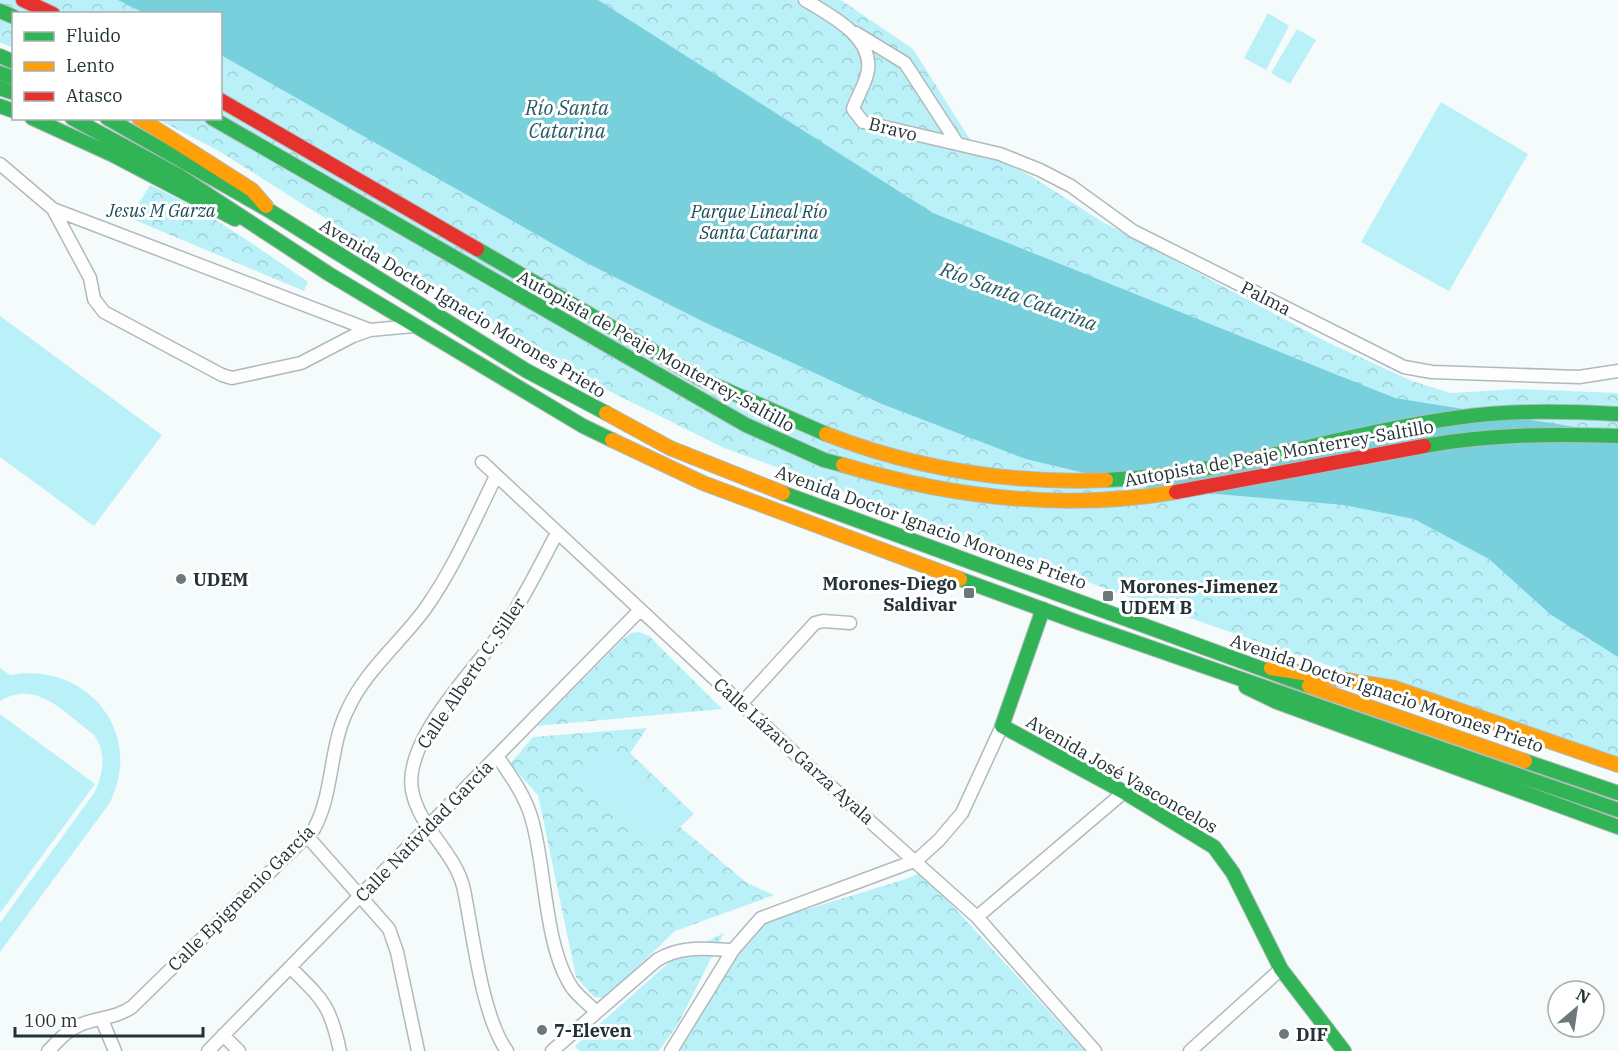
<svg xmlns="http://www.w3.org/2000/svg" width="1618" height="1051" viewBox="0 0 1618 1051" font-family="'IBM Plex Serif',serif">
  <style>
    .park { fill: url(#park-crowns) }
    .pitch { fill: #baf1f9 }
    .water { fill: #78d0dd }
    .lines { fill: none; stroke-linecap: round; stroke-linejoin: round }
    .street-casing { stroke: #b1babb; stroke-width: 15 }
    .fast-casing { stroke: #b1babb; stroke-width: 16 }
    .slow-casing { stroke: #b1babb; stroke-width: 16 }
    .jam-casing { stroke: #b1babb; stroke-width: 16 }
    .street { stroke: #fefefe; stroke-width: 12 }
    .fast { stroke: #30b455; stroke-width: 14 }
    .slow { stroke: #ff9f0a; stroke-width: 14 }
    .jam { stroke: #e5322d; stroke-width: 14 }
    .poi-dot { fill: #6c787a; stroke: #fff; stroke-width: 2 }
    .labels { text-anchor: middle; dominant-baseline: central; stroke-width: 6; stroke-linejoin: round; paint-order: stroke }
    .street-label { font-size: 18px; fill: #223235; stroke: #fff }
    .park-label { font-size: 18px; font-style: italic; fill: #194d55; stroke: #fff }
    .poi-label { font-size: 18px; font-weight: bold; fill: #223235; stroke: #fff; text-anchor: start }
    .water-label { font-size: 20px; font-style: italic; fill: #275a62; stroke: #fff }
  </style>
  <defs>
    <pattern id="park-crowns" width="20" height="18" patternUnits="userSpaceOnUse" patternTransform="scale(1.5)"><rect width="20" height="18" fill="#baf1f9"/><path d="M2 6a3 3 0 1 1 6 0M12 15a3 3 0 1 1 6 0" fill="none" stroke="#a0cfd6"/></pattern>
  </defs>
  <rect width="100%" height="100%" fill="#f5fafa"/>
  <path class="park" d="M0 0H841L913 49 974 146 1034 178 1101 221 1329 343 1412 381 1451 393 1517 389 1618 393V770L1380 683 1131 598 722 447 599 386 477 314 217 150 157 119 220 118V14H14L13 48 0 42Z
    M150 185C206 210 258 247 308 282L304 291 130 218Z
    M639 632 649 636 722 709 537 726 621 641 631 633Z
    M647 728 630 753 694 814 680 827 747 883 774 895 675 931 605 998 594 997 576 977 538 795 510 764 533 737Z
    M922 872 1085 1051H680L752 926 906 879Z
    M724 933 679 1022 659 1051H579L575 1046 675 957Z"/>
  <path class="pitch" d="M1268 13 1289 26 1266 70 1244 58Z
    M1297 29 1316 40 1290 84 1271 73Z
    M1441 102 1528 154 1449 291 1361 242Z
    M0 316 162 435 94 526 0 457Z
    M0 668 10 675C87 661 146 733 109 804L0 952V923L94 793C104 775 107 750 93 734 64 713 37 679 0 701Z
    M0 714 95 784 0 913Z
    M605 743 682 812 651 845 574 776Z"/>
  <path class="water" d="M118 0H598L933 213 1395 398 1618 434V657L1550 614 1489 559 1414 519 1344 505 1147 488 1026 459 882 404 704 322 583 261 221 55 220 14 144 13Z"/>
  <g class="lines">
    <defs>
      <path id="street" d="M805 0C830 15 872 36 868 70 866 84 857 96 853 109L863 122 1000 154 1040 170 1071 186 1133 231 1404 367 1432 372 1579 377 1618 371
        M856 33 905 63 957 143
        M0 164 53 209 90 278 94 299 104 312 222 375 232 378 301 363 353 336 370 330 413 326
        M53 209 370 330
        M482 462 807 765 977 917 1095 1051
        M741 704 815 623 823 621 850 623
        M497 756C511 776 526 797 532 820 546 868 544 948 573 989 579 997 589 1004 596 1012
        M307 836 389 929 397 952 418 1051
        M977 917 1124 792
        M291 968C324 1001 330 1005 340 1051
        M102 1020 115 1051
        M223 1035 239 1051
        M48 1051C58 1041 68 1029 82 1024 100 1017 116 1018 132 1007L314 829C334 792 329 748 347 711 364 672 400 643 425 609 454 568 474 521 496 476
        M208 1051 640 610
        M507 1051C482 1017 473 934 464 890 456 852 419 829 412 790 403 739 476 669 504 628 524 598 540 565 557 533
        M552 1051 657 960C682 945 705 949 733 950
        M671 1051 733 950 761 918 917 860 939 840 962 813 1002 726
        M1190 1051 1281 969"/>
      <path id="fast" d="M0 11 14 17
        M0 56 14 62
        M0 73 14 78
        M0 88 14 93
        M0 106 14 111
        M32 118 113 155 235 219
        M72 118 181 177 329 274 583 426 612 440
        M107 118 270 211 527 371 606 413
        M212 118 746 425 824 460 843 465
        M477 249 701 379 826 434
        M1424 446C1488 434 1553 434 1618 436
        M1106 480C1224 475 1338 434 1455 418 1509 410 1563 411 1618 414
        M783 493 1309 686
        M960 579 1077 622 1618 810
        M1043 609 1002 726 1124 792 1214 847 1233 873 1281 969 1344 1051
        M1246 687 1277 702 1618 827
        M1525 761 1618 793"/>
      <path id="slow" d="M139 118 252 190 266 206
        M606 413 670 448 783 493
        M826 434C916 469 1009 484 1106 480
        M612 440 703 483 960 579
        M843 465C952 498 1062 511 1176 492
        M1271 668 1395 688 1618 765
        M1309 686 1525 761"/>
      <path id="jam" d="M23 0 53 14
        M220 100 477 249
        M1176 492 1424 446"/>
    </defs>
    <use href="#street" class="street-casing"/>
    <use href="#fast" class="fast-casing"/>
    <use href="#slow" class="slow-casing"/>
    <use href="#jam" class="jam-casing"/>
    <use href="#street" class="street"/>
    <use href="#fast" class="fast"/>
    <use href="#slow" class="slow"/>
    <use href="#jam" class="jam"/>
  </g>
  <g class="poi-dot">
    <circle cx="181" cy="579" r="6"/>
    <rect x="963" y="587" width="12" height="12" rx="3"/>
    <rect x="1102" y="590" width="12" height="12" rx="3"/>
    <circle cx="542" cy="1030" r="6"/>
    <circle cx="1284" cy="1034" r="6"/>
  </g>
  <g class="labels">
    <g class="street-label">
      <text transform="translate(893 129) rotate(14)">Bravo</text>
      <text transform="translate(1266 298) rotate(27)">Palma</text>
      <text transform="translate(463 308) rotate(31)">Avenida Doctor Ignacio Morones Prieto</text>
      <text transform="translate(656 351) rotate(29)">Autopista de Peaje Monterrey-Saltillo</text>
      <text transform="translate(1279 453) rotate(-10)">Autopista de Peaje Monterrey-Saltillo</text>
      <text transform="translate(931 527) rotate(20)">Avenida Doctor Ignacio Morones Prieto</text>
      <text transform="translate(471 673) rotate(-56)">Calle Alberto C. Siller</text>
      <text transform="translate(1387 693) rotate(19)">Avenida Doctor Ignacio Morones Prieto</text>
      <text transform="translate(794 751) rotate(42)">Calle Lázaro Garza Ayala</text>
      <text transform="translate(1122 774) rotate(30)">Avenida José Vasconcelos</text>
      <text transform="translate(424 831) rotate(-46)">Calle Natividad García</text>
      <text transform="translate(241 898) rotate(-45)">Calle Epigmenio García</text>
    </g>
    <g class="park-label">
      <text x="161" y="210">Jesus M Garza</text>
      <text x="759" y="211">Parque Lineal Río<tspan x="759" dy="21">Santa Catarina</tspan></text>
    </g>
    <g class="poi-label">
      <text x="193" y="579">UDEM</text>
      <text x="957" y="583" text-anchor="end">Morones-Diego<tspan x="957" dy="21">Saldivar</tspan></text>
      <text x="1120" y="586">Morones-Jimenez<tspan x="1120" dy="21">UDEM B</tspan></text>
      <text x="554" y="1030">7-Eleven</text>
      <text x="1296" y="1034">DIF</text>
    </g>
    <g class="water-label">
      <text x="567" y="107">Río Santa<tspan x="567" dy="23">Catarina</tspan></text>
      <text transform="translate(1019 296) rotate(20)">Río Santa Catarina</text>
    </g>
  </g>
  <rect x="12" y="12" width="210" height="108" fill="#ffffff" stroke="#a7adae" stroke-width="1.5"/>
  <rect x="24" y="32" width="30" height="9" fill="#30b455" stroke="#a7adae" stroke-width="1.5"/>
  <text x="66" y="42" font-size="18" fill="#223235">Fluido</text>
  <rect x="24" y="62" width="30" height="9" fill="#ff9f0a" stroke="#a7adae" stroke-width="1.5"/>
  <text x="66" y="72" font-size="18" fill="#223235">Lento</text>
  <rect x="24" y="92" width="30" height="9" fill="#e5322d" stroke="#a7adae" stroke-width="1.5"/>
  <text x="66" y="102" font-size="18" fill="#223235">Atasco</text>
  <g transform="translate(1576 1009) rotate(29)"><circle r="28" fill="#ffffff" stroke="#a7adae" stroke-width="1.5"/>
  <path d="M0-4.5L10 22L0 15L-10 22Z" fill="#6c787a"/>
  <text y="-9" font-size="16" font-weight="bold" text-anchor="middle" fill="#223235">N</text>
  </g>
  <path d="M15 1027v9h188v-9" fill="none" stroke="#223235" stroke-width="3"/>
  <text x="24" y="1027" font-size="18" fill="#223235" stroke="#ffffff" stroke-width="4.5" paint-order="stroke">100 m</text>
</svg>
